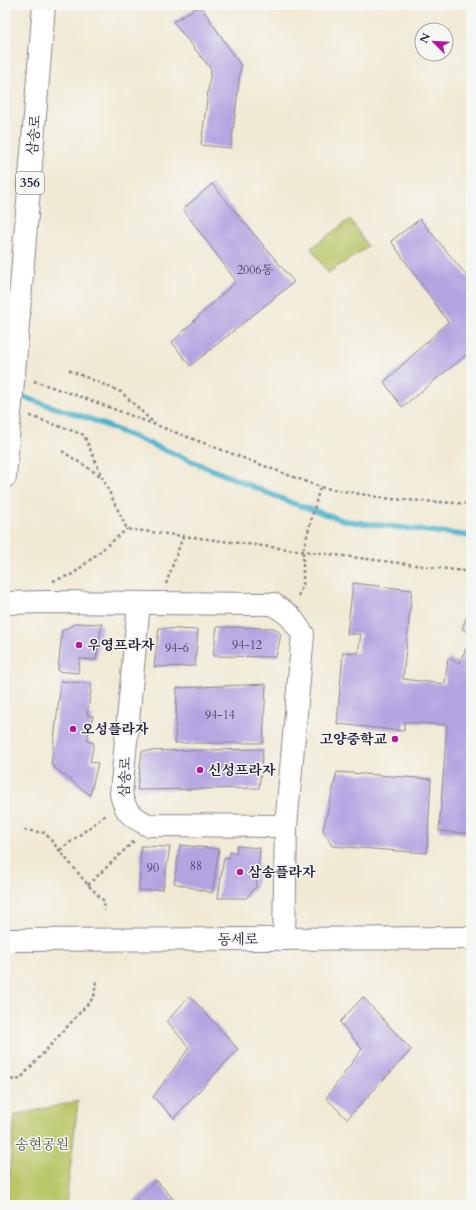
<svg xmlns="http://www.w3.org/2000/svg" width="476" height="1210" viewBox="0 0 476 1210" font-family="Cardo,'Noto Serif KR',serif">
  <style>
    .green { fill: #bac668; stroke: #6e7452 }
    .lines { fill: none; stroke-linecap: round; stroke-linejoin: round }
    .stream { stroke: #4cb2cb; stroke-width: 5.5 }
    .building { fill: #b3a3e1 }
    .minor-casing { stroke: #8a8688; stroke-width: 24 }
    .major-casing { stroke: #8a8688; stroke-width: 24 }
    .path { stroke: #8a8688; stroke-width: 2.5; stroke-dasharray: 3 3; stroke-linecap: butt }
    .minor { stroke: #fff; stroke-width: 22 }
    .major { stroke: #fff; stroke-width: 22 }
    .major-bridge-casing { stroke: #8a8688; stroke-width: 24; stroke-linecap: butt }
    .major-bridge { stroke: #fff; stroke-width: 22 }
    .poi-dot { fill: #b5179e; stroke: #f6f6f2; stroke-width: 1.5 }
    .labels { text-anchor: middle; dominant-baseline: central; stroke-width: 3; stroke-linejoin: round; paint-order: stroke }
    .number-label { font-size: 12px; fill: #464264 }
    .shield { fill: #f6f6f2; stroke: #626272; stroke-width: 1 }
    .shield-label { font-size: 13px; font-weight: bold; fill: #22223b }
    .street-label { font-size: 14px; fill: #22223b; stroke: #f6f6f2 }
    .poi-label { font-size: 14px; font-weight: bold; fill: #22223b; stroke: #f6f6f2; text-anchor: start }
    .park-label { font-size: 14px; fill: #505348; stroke: #f6f6f2 }
  </style>
  <rect width="100%" height="100%" fill="#f6f6f2"/>
  <filter id="ink" filterUnits="userSpaceOnUse"><feTurbulence type="fractalNoise" baseFrequency=".025" numOctaves="2"/><feDisplacementMap in="SourceGraphic" scale="8" xChannelSelector="R" yChannelSelector="G"/><feConvolveMatrix kernelMatrix="1 2 1 2 8 2 1 2 1" color-interpolation-filters="sRGB"/></filter>
  <filter id="wash" filterUnits="userSpaceOnUse"><feTurbulence type="fractalNoise" baseFrequency=".012" numOctaves="4" result="noise"/><feDisplacementMap in="SourceGraphic" scale="16" xChannelSelector="R" yChannelSelector="G"/><feGaussianBlur stdDeviation="0.9" result="paint"/><feColorMatrix in="noise" values="0 0 0 0 0 0 0 0 0 0 0 0 0 0 0 0 0 1.4 0 .05"/><feComposite in="paint" operator="in"/></filter>
  <g filter="url(#wash)">
    <rect width="100%" height="100%" fill="#f1e9d4"/>
    <path class="green" d="M350 219 368 247 328 273 311 248Z
      M78 1101 66 1205H6L15 1115Z"/>
    <g class="lines">
      <path class="stream" d="M17 395 93 420 292 503 346 521 471 536"/>
    </g>
    <g id="blocks">
      <path class="building" d="M200 5 241 66 231 148 201 145 211 69 173 22Z
        M212 184 294 282 190 366 172 342 236 281 183 209Z
        M420 219 471 281V351L402 407 384 382 448 322 391 241Z
        M353 583 412 590 403 679 445 684 448 658 459 663 471 639V834L439 831 447 725 404 722V731L337 724 343 652 358 653 361 634H347Z
        M471 604V634L462 629Z
        M76 623 102 624 96 660 80 659 78 673 58 671 62 631Z
        M217 627 274 628 281 634 276 657 213 656Z
        M159 628 198 630 195 666 154 667Z
        M61 681 92 684 87 715 93 716 87 741 94 743 90 762 98 763 90 795 51 765Z
        M266 684 263 743H175L177 688Z
        M263 749 259 788 137 790 142 751Z
        M337 772 431 779 427 853 332 846 323 830Z
        M180 845 219 849 212 893 174 883Z
        M141 846 170 847 163 889 139 891Z
        M237 846 260 848 256 887 246 898H218L224 857 229 858 230 852 236 853Z
        M190 996 238 1049 174 1118 153 1097 189 1048 167 1021Z
        M363 997 411 1050 347 1119 326 1098 362 1049 340 1022Z
        M156 1180 179 1205H130Z"/>
    </g>
  </g>
  <g filter="url(#ink)">
    <use href="#blocks" fill-opacity="0" stroke="#8a8688" stroke-width="1"/>
    <g class="lines">
      <defs>
        <path id="minor" d="M5 603 47 602 273 604 290 616 303 634 286 826 284 939
          M139 603 121 794C126 814 131 816 148 825L286 826"/>
        <path id="major" d="M15 361 44 5
          M5 477 9 424
          M5 940 471 938"/>
      </defs>
      <use href="#minor" class="minor-casing"/>
      <use href="#major" class="major-casing"/>
      <path class="path" d="M69 370 121 392 155 424
        M34 381 87 399 320 487 390 499 471 504
        M30 416 84 435 102 477 127 529 471 572
        M62 451 102 477
        M53 581 73 574 127 529
        M166 584 183 536
        M298 596 303 585V551L320 487
        M24 830 45 833 88 885 104 901V911
        M60 850 107 814
        M88 885 134 841
        M5 1080 20 1079 94 997 96 981"/>
      <use href="#minor" class="minor"/>
      <use href="#major" class="major"/>
      <defs>
        <path id="major-bridge" d="M9 424 15 361"/>
      </defs>
      <use href="#major-bridge" class="major-bridge-casing"/>
      <use href="#major-bridge" class="major-bridge"/>
    </g>
  </g>
  <g class="poi-dot">
    <circle cx="79" cy="645" r="4"/>
    <circle cx="73" cy="729" r="4"/>
    <circle cx="395" cy="739" r="4"/>
    <circle cx="200" cy="770" r="4"/>
    <circle cx="240" cy="872" r="4"/>
  </g>
  <g class="labels">
    <g class="number-label">
      <text x="255" y="270">2006동</text>
      <text x="247" y="645">94-12</text>
      <text x="177" y="648">94-6</text>
      <text x="220" y="715">94-14</text>
      <text x="196" y="866">88</text>
      <text x="153" y="868">90</text>
    </g>
    <rect class="shield" x="16" y="172" width="28" height="22" rx="3"/>
    <g class="shield-label">
      <text x="30" y="183">356</text>
    </g>
    <g class="street-label">
      <text transform="translate(34 135) rotate(-85)">삼송로</text>
      <text transform="translate(125 777) rotate(-88)">삼송로</text>
      <text x="238" y="939">동세로</text>
    </g>
    <g class="poi-label">
      <text x="87" y="645">우영프라자</text>
      <text x="81" y="729">오성플라자</text>
      <text x="387" y="739" text-anchor="end">고양중학교</text>
      <text x="208" y="770">신성프라자</text>
      <text x="248" y="872">삼송플라자</text>
    </g>
    <g class="park-label">
      <text x="42" y="1144">송현공원</text>
    </g>
  </g>
  <rect width="476" height="1210" fill="none" stroke="#f6f6f2" stroke-width="20"/>
  <g transform="translate(434 42) rotate(294)"><circle r="19" fill="#f6f6f2" stroke="#a1a1a9"/>
  <path d="M0-3L7 15L0 10L-7 15Z" fill="#b5179e"/>
  <text y="-6" font-size="11" font-weight="bold" text-anchor="middle" fill="#22223b">N</text>
  </g>
</svg>
